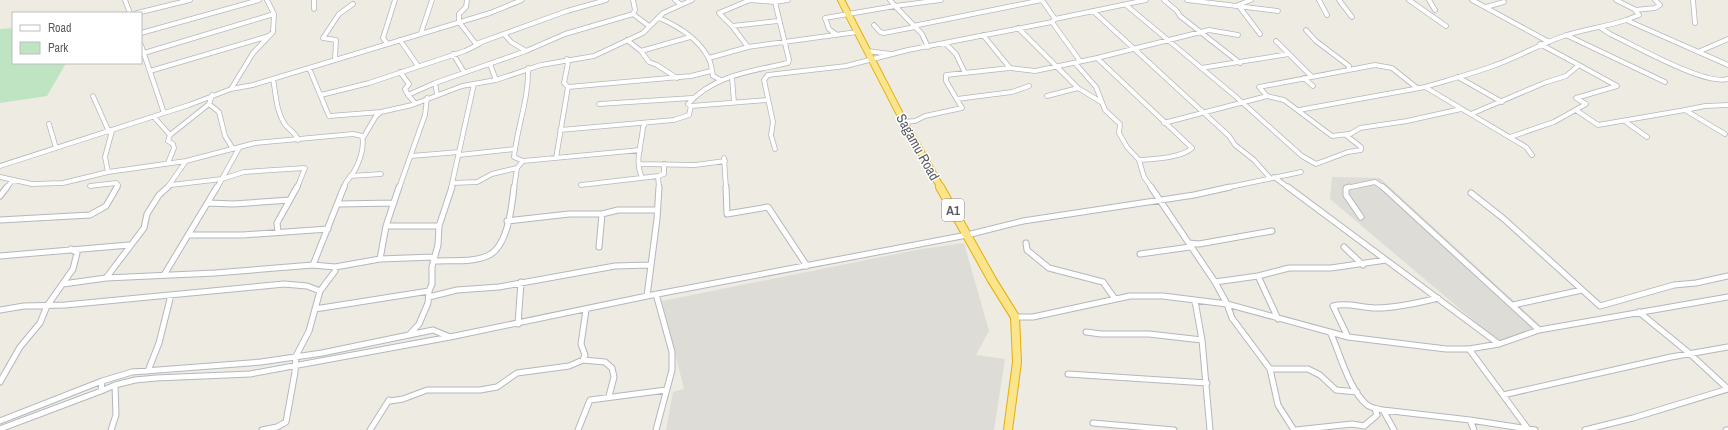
<svg xmlns="http://www.w3.org/2000/svg" width="1728" height="430" viewBox="0 0 1728 430" font-family="'Archivo Narrow',sans-serif">
  <style>
    .industrial { fill: #dedcd6 }
    .green { fill: #bfe4c1 }
    .lines { fill: none; stroke-linecap: round; stroke-linejoin: round }
    .minor-far1-casing { stroke: #b4b7bc; stroke-width: 5.5 }
    .minor-casing { stroke: #b4b7bc; stroke-width: 7 }
    .highway-far1-casing { stroke: #e8ae06; stroke-width: 8 }
    .highway-casing { stroke: #e8ae06; stroke-width: 10 }
    .minor-far1 { stroke: #fff; stroke-width: 4 }
    .minor { stroke: #fff; stroke-width: 5 }
    .highway-far1 { stroke: #fae48c; stroke-width: 6 }
    .highway { stroke: #fae48c; stroke-width: 8 }
    .labels { text-anchor: middle; dominant-baseline: central; stroke-width: 3; stroke-linejoin: round; paint-order: stroke }
    .shield { fill: #fff; stroke: #8c8e91; stroke-width: 1 }
    .shield-label { font-size: 13px; font-weight: bold; fill: #5a5d62 }
    .street-label { font-size: 14px; fill: #5a5d62; stroke: #fff }
  </style>
  <rect width="100%" height="100%" fill="#edebe2"/>
  <path class="industrial" d="M1332 177 1380 178 1540 325 1499 342 1330 199Z
    M964 243 989 331 976 355 1005 359 994 430H666L673 392 684 389 662 301 921 249Z"/>
  <path class="green" d="M13 28V63H66L47 96 0 103V29Z"/>
  <g class="lines">
    <defs>
      <path id="minor-far1" d="M125 0 130 13
        M314 0V9
        M467 0 466 7 459 14V22L476 44 567 11 606 0
        M633 0 635 10 633 14
        M675 0 681 5
        M750 0 775 2 788 0
        M1042 0 1055 19 1053 21
        M1164 0 1177 11 1180 16 1240 63
        M1187 0 1278 11
        M1319 0 1327 15
        M1339 0 1352 17
        M1409 0 1446 26
        M1429 0 1435 10
        M1472 0 1549 42
        M1616 0 1636 10
        M1693 0 1695 23
        M1126 5 1235 96 1302 156 1316 164 1348 152 1361 150V147L1347 136 1360 128 1407 121 1461 109
        M1238 5 1260 34
        M1238 5 1251 0
        M1486 7 1504 2
        M1093 11 1229 136 1235 145 1254 160 1270 178
        M137 13 190 0
        M659 18C678 26 698 39 708 57 711 62 712 70 713 76L721 80
        M1055 19 1146 0
        M1626 20 1639 15 1635 10 1655 8 1660 5 1655 0
        M1052 22 1080 61
        M874 25 880 32 884 33 915 27
        M732 26 778 21
        M913 26 1042 0
        M1018 28 1078 88 1101 102
        M1601 28 1610 34C1634 45 1705 86 1728 79
        M1306 30 1316 41 1349 66V70
        M141 33 259 0
        M421 33 432 0
        M505 35 511 42 526 51
        M837 35 829 29 825 18 895 6 890 0
        M983 35 1010 68
        M1566 35 1665 82
        M400 40 418 66
        M627 40 641 51 649 62 657 65 677 78
        M1276 41 1312 77
        M387 43 383 38 395 0
        M945 43 956 54 965 73
        M141 45 164 113
        M748 47 732 26 719 13 750 0
        M928 47 922 34 895 6 941 0
        M641 51 690 37
        M867 51 891 54
        M1698 52 1728 39
        M144 53 274 14
        M453 54 464 72
        M709 58 748 47 857 32
        M1097 58 1192 148C1182 158 1153 159 1139 160
        M335 59 336 40 323 38 339 14 353 4
        M1075 63 1096 87 1105 110 1120 124 1119 133 1127 147 1139 160 1144 177 1152 188
        M490 64 496 80
        M309 68 329 116 381 112 376 116 363 138
        M528 68C529 99 517 127 514 157L523 161 640 150
        M1201 68 1289 54
        M150 71 269 36
        M400 72 409 84 405 89 408 95
        M732 77 734 103
        M1458 77 1502 102
        M1304 78 1313 86
        M273 79C276 94 276 110 284 123 288 130 296 132 298 140
        M568 87 691 76 711 71
        M1425 87C1448 80 1471 74 1493 66 1517 58 1539 44 1564 36 1584 29 1605 27 1626 20L1728 65
        M231 89 253 53 273 32 274 14 267 0
        M437 94 435 83 526 51 565 34 633 14 649 26
        M321 95 369 83 465 51 479 44
        M93 96 109 132
        M1047 96 1078 88
        M1267 96 1259 87 1375 65 1392 68 1417 88
        M957 99 1012 92 1029 86
        M415 103 408 95 435 83
        M209 104 219 112 225 136 233 149
        M599 104 692 98
        M691 106 768 100
        M1299 110 1425 87 1526 147 1532 155
        M1576 110 1598 125 1685 110 1725 134
        M1685 110 1705 106 1728 105
        M381 112 412 105 462 86 496 80 541 65 594 56 643 33 663 13 692 0
        M1471 114 1544 83 1566 76 1579 65 1540 44
        M154 117 170 135
        M904 122 915 121 925 116 962 108 946 81V75L1010 68 1035 71 1097 58 1209 30 1238 35
        M1626 122 1647 137
        M1164 123 1267 96 1284 100 1332 136 1349 134
        M49 124 56 148
        M560 130 674 120 689 115 691 106 688 104C714 75 752 71 788 63L789 60 775 2
        M1510 137 1554 122 1586 104 1576 98 1617 86 1579 65
        M775 149 771 135 773 122 764 80 768 75 846 66 908 50 1052 22
        M459 155 514 149
        M411 156 459 152
        M556 158 568 87 564 83 568 63 567 59
        M724 158 726 188
        M168 163 174 148 173 144 168 141 170 135 209 104 212 95
        M639 164 695 165 725 161
        M0 166 189 105 231 89 253 85 490 13 522 0
        M108 172 105 157 112 131
        M350 176 381 174
        M658 176 664 174V164
        M0 177 32 184 63 183 108 172 186 161 255 143 353 134 362 136C365 147 359 164 353 173 350 179 345 180 344 188
        M642 177C634 162 642 143 643 127L645 124
        M1274 177 1289 188
        M453 183 477 182 492 174 517 168
        M171 185 222 179 244 172 305 168 297 188
        M581 185 658 176 659 188
        M90 186 116 183 118 185 116 188
        M6 188 13 180
        M167 188 186 161
        M217 188 239 148
        M399 188 425 115 427 98
        M451 188 474 84
        M514 188 517 168 523 161
        M1225 188 1301 172
        M1346 188 1375 182 1384 188"/>
      <path id="minor" d="M399 187 386 226 380 259 434 257
        M726 187 727 214 768 207 807 266
        M1151 187 1215 282 1227 304 1232 318 1270 369 1278 405 1294 430
        M1288 187 1499 344
        M1349 187 1346 188V195L1361 217
        M1383 187 1539 330
        M1471 193 1504 219 1600 306 1674 285 1696 283 1728 276
        M0 196 7 187
        M208 203 233 204 290 200
        M338 204 394 203
        M0 220 90 215 106 206 117 187
        M507 221 569 214H602L618 210H657
        M386 226H439
        M278 232 277 223 297 187
        M188 235H243L328 229
        M1026 243 1027 250 1049 268 1103 282 1115 299
        M1189 243 1199 244 1272 231
        M599 247 602 214
        M1344 247 1363 265
        M1140 254 1190 247
        M0 256 129 245
        M435 261C452 260 476 263 491 254 508 243 512 206 514 187
        M335 267 380 259
        M164 275 217 187
        M1258 276 1278 319
        M106 278 144 228 147 214 159 195 168 187
        M1215 282 1258 276 1289 268H1331L1386 260
        M63 284 106 278 215 273 313 265
        M656 294 672 352V370L656 430
        M647 296 657 219 659 187
        M429 297 457 290 499 287 615 266 650 265
        M1195 301 1202 340 1210 430
        M1513 305 1582 290
        M315 309 429 291
        M0 310 24 306 65 305 284 284 307 286 320 291
        M1639 312 1689 353 1728 389
        M1015 317H1033L1130 296H1163L1227 304 1348 337 1446 349H1469L1499 344 1539 330 1728 297
        M518 324 521 282
        M1086 332 1101 334H1149L1202 340
        M1331 334C1340 354 1349 389 1366 404 1370 408 1377 409 1383 410L1394 430
        M409 335 419 324 428 303 429 291 432 284V267L438 245 439 226 452 187
        M1348 337 1333 306C1348 302 1361 308 1376 308 1397 308 1418 303 1438 298
        M1469 349 1528 429
        M583 360 605 362 612 368 614 377 609 396
        M1270 369H1308L1320 375 1336 390 1357 392
        M148 371 159 343 171 295
        M1068 374 1207 383
        M0 382 20 347 40 323 47 306 73 269 77 253 71 249
        M115 385 135 380 156 378 250 374 450 337
        M101 391 115 385 116 415 111 430
        M1503 395 1671 357 1728 347
        M390 401 403 399 427 390H480L497 387 517 373 569 366 583 360 585 355 581 344 586 310
        M1383 410 1470 420 1535 430
        M1470 420 1474 430
        M0 421 102 381 132 372 261 362 322 353 433 330 450 337 647 296 967 235 1023 221 1194 195 1230 187
        M1093 423 1174 430
        M0 429 101 391 102 381
        M262 430 277 427 286 422 295 372 296 356 309 331 320 291 335 271V267L313 265 344 187
        M370 430 389 400
        M578 430 590 400 666 390
        M1296 430 1352 424 1364 426 1377 415 1375 409
        M1585 430 1633 418 1728 389
        M1726 430H1728"/>
      <path id="highway-far1" d="M841 0 904 122 941 188"/>
      <path id="highway" d="M940 187 992 280 1015 317 1017 362 1008 430"/>
    </defs>
    <use href="#minor-far1" class="minor-far1-casing"/>
    <use href="#minor" class="minor-casing"/>
    <use href="#highway-far1" class="highway-far1-casing"/>
    <use href="#highway" class="highway-casing"/>
    <use href="#minor-far1" class="minor-far1"/>
    <use href="#minor" class="minor"/>
    <use href="#highway-far1" class="highway-far1"/>
    <use href="#highway" class="highway"/>
  </g>
  <g class="labels">
    <rect class="shield" x="942" y="199" width="22" height="22" rx="3"/>
    <g class="shield-label">
      <text x="953" y="210">A1</text>
    </g>
    <g class="street-label">
      <text transform="translate(918 147) rotate(61)">Sagamu Road</text>
    </g>
  </g>
  <rect x="12" y="12" width="130" height="52" fill="#ffffff" stroke="#bdbec0"/>
  <rect x="20" y="25" width="20" height="6" fill="#ffffff" stroke="#bdbec0"/>
  <text x="48" y="32" font-size="12" fill="#5a5d62">Road</text>
  <rect x="20" y="42" width="20" height="12" fill="#bfe4c1" stroke="#bdbec0"/>
  <text x="48" y="52" font-size="12" fill="#5a5d62">Park</text>
</svg>
